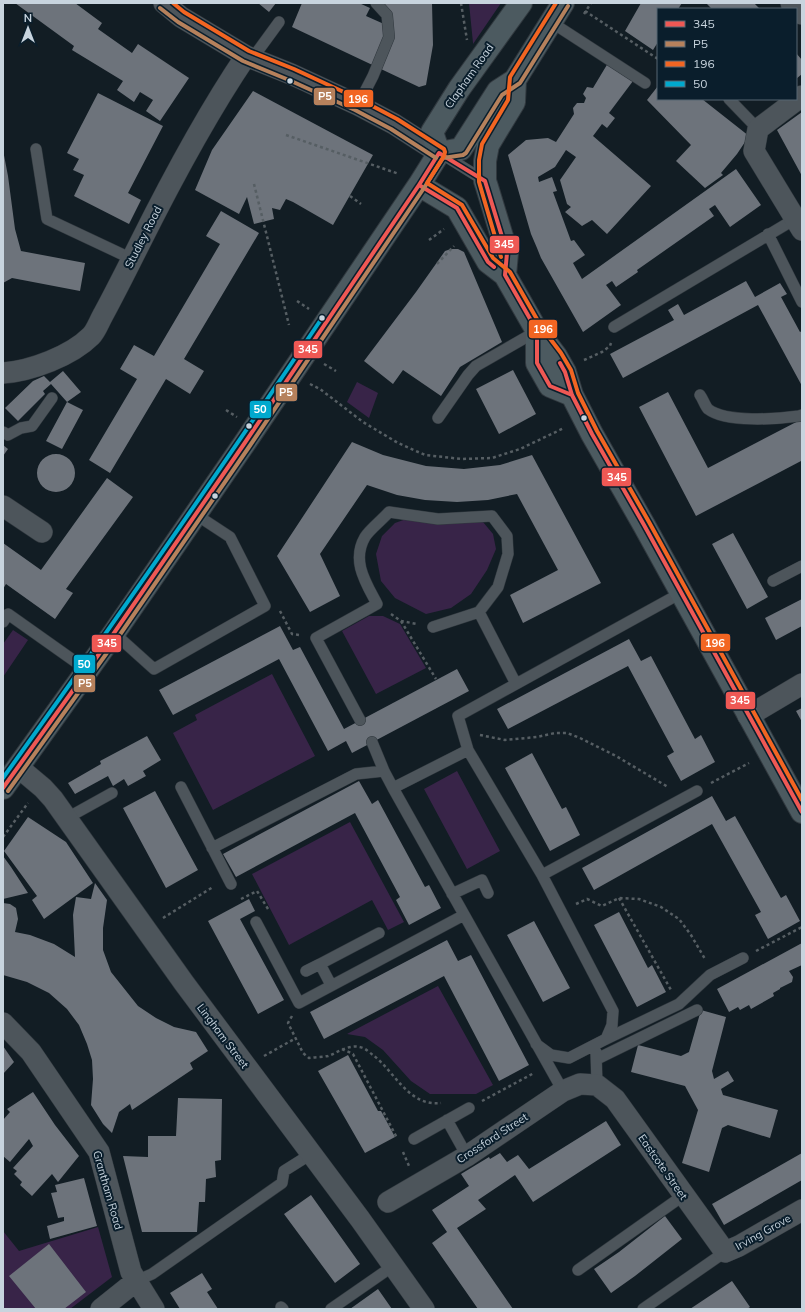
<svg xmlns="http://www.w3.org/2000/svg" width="805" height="1312" viewBox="0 0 805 1312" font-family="Mulish,sans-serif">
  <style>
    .green { fill: #382448 }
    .building { fill: #6d737b }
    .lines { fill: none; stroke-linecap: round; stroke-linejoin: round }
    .service-casing { stroke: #31393f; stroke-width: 12 }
    .minor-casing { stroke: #31393f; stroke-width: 22 }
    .trunk-casing { stroke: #31393f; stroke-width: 24 }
    .path { stroke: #565e63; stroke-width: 2.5; stroke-dasharray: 3 3; stroke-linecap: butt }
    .service { stroke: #4d555b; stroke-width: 11 }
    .minor { stroke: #4d555b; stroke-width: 21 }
    .trunk { stroke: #4c5a60; stroke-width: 22 }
    .bus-1-casing { stroke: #0a1e2c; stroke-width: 7 }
    .bus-2-casing { stroke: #0a1e2c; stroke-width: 7 }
    .bus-3-casing { stroke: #0a1e2c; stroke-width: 7 }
    .bus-4-casing { stroke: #0a1e2c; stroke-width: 7 }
    .bus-1 { stroke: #ef5854; stroke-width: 4 }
    .bus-2 { stroke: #b6815c; stroke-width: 4 }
    .bus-3 { stroke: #f26522; stroke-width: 4 }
    .bus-4 { stroke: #00a9ce; stroke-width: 4 }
    .bus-dot { fill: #c8d4de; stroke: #0a1e2c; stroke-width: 1.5 }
    .labels { text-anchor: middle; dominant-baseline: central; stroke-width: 4; stroke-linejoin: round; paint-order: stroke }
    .street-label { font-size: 11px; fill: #c8d4de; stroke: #0a1e2c }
    .line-badge { stroke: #0a1e2c; stroke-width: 1.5 }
    .badge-label { font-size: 11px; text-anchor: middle; font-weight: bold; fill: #fff }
  </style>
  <rect width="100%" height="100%" fill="#121d24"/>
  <path class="green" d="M469 3H501L473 44V43Z
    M357 382 378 393 369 418 347 402Z
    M406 519 483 522 493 534 496 549 487 570 471 594 451 608 426 614 395 598 381 581 376 554 382 536 395 523Z
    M369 616H383L400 624 426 668 376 694 342 631Z
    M13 630 28 640 3 677V644Z
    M272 674 315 756 213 810 173 733 197 720 195 715Z
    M457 771 500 851 467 869 424 789Z
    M350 822 404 922 388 930 372 900 289 945 252 874Z
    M438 986 493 1085 476 1094H430L411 1081 383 1050 365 1037 347 1034Z
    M98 1227 112 1277 70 1309H3V1231L19 1251Z"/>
  <path class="building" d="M15 3H75L102 23 98 29 132 53 138 44 189 78 160 121 146 111 153 100 140 92 134 102 117 90 123 81 72 50 74 46Z
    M258 3H276L269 12Z
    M302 3H359L370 8 366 16 384 24 382 3H432L433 45 426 85 419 87 292 27Z
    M641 3H682L678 9H658V42L653 50 625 31Z
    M706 3H754L760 9H712Z
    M796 53 802 60V74L796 79Z
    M608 63 633 81 609 113 615 118 607 128 602 124 593 136 651 186 607 234 592 220 582 226 565 212 571 207 567 204 560 180 576 157 566 150 555 167 538 177 539 182 552 177 557 191 553 192 571 241 574 240 585 255 573 263 582 279 736 169 761 205 730 227 715 205 709 209 714 216 637 270 638 272 616 287 612 281 606 285 621 305 583 332 541 258 537 248 531 234 508 155 526 140 548 138 556 142 574 114 573 108 577 103H584L586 98 583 94 587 87 593 88Z
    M658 86V99H702L749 136 737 154 721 173 723 175 705 188 676 161 691 145 647 100Z
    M253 91 373 155 333 225 293 202 286 199 280 210 272 208 274 219 254 224 247 197 239 214 195 190 212 150Z
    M98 93 163 126 128 193 141 200 129 224 74 196 84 175 73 170 79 159 67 153Z
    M802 112V176L777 130Z
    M3 150 8 176 15 229 21 251 85 263 80 291 12 278 3 283Z
    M221 211 259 233 184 359 204 371 190 394 166 379 110 473 89 460 137 379 120 369 134 345 154 356 220 244 206 236Z
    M451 249H458L464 252 502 342 460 367 441 396 403 370 393 384 364 361 416 292 445 251Z
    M746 281 755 297 780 283 787 294 781 297 800 332 802 331V386L758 305 623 378 610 354 674 320 668 310 678 304 684 315Z
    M513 370 536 414 499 434 476 389Z
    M63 371 81 392 67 402 51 384 43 391 45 394 18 421 5 408 33 381 44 376 50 382Z
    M668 392 708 468 802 419V463L801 461 696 516 639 407Z
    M67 402 83 410 62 449 46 441Z
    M352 442 383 455 426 466 464 469 500 465 532 455 601 583 523 623 510 595 558 570 517 494 488 500 457 502 425 500 397 495 367 485 320 554 340 596 310 612 277 556Z
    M3 445 8 449 3 456Z
    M37 473a19 19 0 1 1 38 0a19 19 0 1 1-38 0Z
    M107 478 133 497 66 589 73 593 55 619 6 584 3 589V543L41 570Z
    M733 533 768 597 747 609 712 544Z
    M802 599V626L776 640 765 618Z
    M280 626 293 650 300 647 344 729 457 669 469 691 352 753 346 741 328 751 279 659 173 715 159 690Z
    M629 639 641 661 651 656 695 739 701 735 715 762 681 781 667 756 674 752 628 666 508 729 497 709Z
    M802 708V722L796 711Z
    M147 736 161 760 143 771 146 776 128 786 124 779 113 786 108 776 75 794 68 783 101 764 100 761Z
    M532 753 562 809 566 807 580 835 550 851 505 768Z
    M359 781 372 804 378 800 425 887 429 885 441 908 409 925 396 900 400 897 355 813 236 877 223 854Z
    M155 791 198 870 166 888 123 808Z
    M712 796 726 821 735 816 781 898 786 895 800 921 768 939 755 915 761 912 712 824 594 890 582 868Z
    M28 817 66 842 93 883 44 919 32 900 37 896 4 851Z
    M3 856 11 867 28 893 3 899Z
    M95 883 107 900 103 928V950L111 972 138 1006 156 1018 174 1027 196 1032 208 1051 190 1063 193 1069 132 1110 130 1104 119 1112 112 1133 103 1124 91 1105 93 1079 92 1060 87 1044 79 1025 67 1009 49 993 27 982 3 975V903L10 904 16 908 18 919 15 932 30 935 54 944 75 957 73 915 76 897 91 899Z
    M249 899 255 911 240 919 284 1000 258 1014 208 921Z
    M619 912 648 968 652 965 666 992 637 1007 594 925Z
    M534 921 570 988 543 1002 507 935Z
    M447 940 458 961 471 955 529 1065 499 1081 444 976 324 1039 310 1012Z
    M802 943V965L789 971 793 977 792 982 780 988V989L773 993 774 996 751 1009 749 1005 740 1010 738 1007 729 1012 717 989Z
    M701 1010 726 1017 712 1071 714 1079 728 1071 734 1081 721 1089 723 1095 778 1110 770 1138 728 1125 722 1128 709 1172 682 1163 698 1110 685 1086 631 1072 638 1045 681 1056 689 1052Z
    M3 1046 14 1062 3 1074Z
    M348 1055 378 1111H381L395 1137 365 1153 318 1071Z
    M33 1092 55 1125 79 1156 58 1182 52 1174 32 1196 20 1185 22 1182 14 1174 17 1171 13 1168 33 1146 29 1139 10 1162 3 1156V1120L10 1112 7 1109Z
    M178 1098 222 1099 221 1160 215 1161 216 1177 206 1179 205 1202H199L197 1232H142L123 1156 148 1157V1136H176Z
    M606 1121 621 1145 533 1202 515 1175 478 1200 486 1209 457 1228 513 1309H478L432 1243 447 1232 432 1210 469 1186 461 1174 489 1157 490 1159 500 1153 507 1162 518 1155 529 1169Z
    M802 1153V1180L724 1225 712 1204Z
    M84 1178 97 1226 50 1239 47 1226 64 1221V1217L58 1218 51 1193 57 1192 55 1185Z
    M311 1195 360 1264 335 1283 284 1214Z
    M665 1216 682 1239 635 1276 611 1293 594 1269 619 1252Z
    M49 1244 86 1292 64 1309H36L9 1276Z
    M202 1273 212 1289 207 1292 218 1309H180L170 1293Z
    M732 1281 750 1307 747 1309H690Z
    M378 1289 392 1309H350Z"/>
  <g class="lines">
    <defs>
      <path id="service" d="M551 22 645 83
        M252 59 279 22
        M729 99 758 129
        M358 105 373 76 389 37 387 15 376 3
        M36 149 47 219 132 259
        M442 154 485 181
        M768 234 802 302
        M614 327 795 219
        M700 395C703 399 705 406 708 409 726 423 777 419 799 416L802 415
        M438 418 468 375 476 366 537 331
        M3 432 8 435 21 428 32 426 52 398
        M773 581 802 566
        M479 612 516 684
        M3 622 8 614 87 670
        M114 633 154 669 265 606 230 537 195 514
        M360 720 316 638 377 604C366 583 351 561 365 537 369 530 383 519 389 512L438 519 492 516 507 536 508 554 498 587 479 612 433 627
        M372 742 384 771 393 788 563 1091
        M181 787 231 884
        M393 788 468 750
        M67 818 112 793
        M212 848 356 774 384 771
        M542 875 697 791
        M452 894 482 880 488 893
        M256 922 299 1003 464 915
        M306 971 320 964
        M331 985 320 964 379 933
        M606 1039 679 1004 710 975 743 958
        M536 1044 551 1055 569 1058 606 1039 612 1025 613 1011 542 875 468 750 458 716 681 593
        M596 1052 597 1085
        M597 1059 697 1010
        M447 1120 467 1156
        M414 1139 469 1108
        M578 1270 684 1195
        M136 1281 152 1274 282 1183 284 1171 311 1154
        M281 1307 283 1309
        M331 1309 393 1266
        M643 1309 725 1252"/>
      <path id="minor" d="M164 3 181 17 246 56 291 74 358 105 394 124 439 153
        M791 3 802 14
        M802 96 758 129 754 151 802 230
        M3 373C31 371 71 356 91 336 96 331 99 322 103 315 116 291 128 267 140 243 172 179 206 115 246 56
        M3 506 42 532
        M748 716 802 684
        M18 767 43 788 53 799 184 983 360 1219 424 1309
        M3 1023 31 1052 99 1152 131 1272 154 1309
        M388 1202 467 1156 563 1091 580 1084 597 1085 615 1099 725 1252 739 1246 802 1210
        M101 1309 136 1281"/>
      <path id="trunk" d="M439 153 432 132 459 89 521 3
        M419 185 457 208 488 262 505 275 537 331 556 356 565 372 572 395 592 434 644 525 802 812
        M505 275 507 253 487 187 485 181V161L488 145 514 102 515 80
        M537 331V363L550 386 572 395
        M3 788 114 633 244 444 419 185 439 153 461 149 498 91 515 80 563 3"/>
    </defs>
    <use href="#service" class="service-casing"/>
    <use href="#minor" class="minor-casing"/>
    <use href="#trunk" class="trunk-casing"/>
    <path class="path" d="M461 3 467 40
      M585 11 658 59
      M584 14 591 3
      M286 135 399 174
      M254 184 289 325
      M350 196 361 204
      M429 240 444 229
      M437 264 454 246
      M297 301 309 309
      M584 360 602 352 610 346 611 343
      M324 364 336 371
      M310 384 320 389 363 422 398 443 425 455 462 459 492 458 520 449 564 428
      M226 410 237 417
      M280 611 292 634 299 635
      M391 614 401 621 417 624
      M401 621 436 679
      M480 735 505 740 537 737 555 733H567L580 738 616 756 668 787
      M711 783 749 763
      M3 837 28 803
      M619 898 671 990
      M241 899 257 891 268 909
      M576 904 587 899 602 906 619 898 639 899 661 907 679 919 691 935 705 959
      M163 918 213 887
      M756 951 802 927
      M292 1016 288 1023 303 1053 309 1058C315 1057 322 1057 328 1056 339 1052 350 1043 363 1048 366 1049 370 1053 373 1055 395 1072 409 1107 441 1103
      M342 1049 353 1054 397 1138
      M264 1056 296 1038
      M482 1101 534 1073
      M403 1152 409 1166"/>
    <use href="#service" class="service"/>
    <use href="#minor" class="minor"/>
    <use href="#trunk" class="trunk"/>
    <defs>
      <path id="bus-1" d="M419 185 457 208 488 262 494 267
        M560 363 565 372 572 395 592 434 644 525 802 812
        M3 788 114 633 244 444 419 185 439 153 485 181 507 253 505 275 537 331V363L550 386 572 395"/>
      <path id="bus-2" d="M160 8 178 22 243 61 289 80 355 110 391 129 436 158
        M8 791 119 636 249 447 424 188 443 158 463 155 466 153 502 95 520 83 568 6"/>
      <path id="bus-3" d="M173 3 184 12 249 51 294 69 361 100 397 119 444 149 445 152 444 156 427 183 462 205 493 258 510 272 542 328 561 353 571 370 578 393 597 431 649 522 802 800
        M501 257 479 182V160L482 144 508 100 510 77 556 3"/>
      <path id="bus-4" d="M3 778C112 626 218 473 322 318"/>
    </defs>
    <use href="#bus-1" class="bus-1-casing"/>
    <use href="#bus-2" class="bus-2-casing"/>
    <use href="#bus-3" class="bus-3-casing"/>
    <use href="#bus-4" class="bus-4-casing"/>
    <use href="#bus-1" class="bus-1"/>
    <use href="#bus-2" class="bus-2"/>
    <use href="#bus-3" class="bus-3"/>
    <use href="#bus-4" class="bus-4"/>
  </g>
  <g class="bus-dot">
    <circle cx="290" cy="81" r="3.5"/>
    <circle cx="322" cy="318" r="3.5"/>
    <circle cx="584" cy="418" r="3.5"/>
    <circle cx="249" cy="426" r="3.5"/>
    <circle cx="215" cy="496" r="3.5"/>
  </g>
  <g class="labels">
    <g class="street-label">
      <text transform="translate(469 76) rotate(-55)">Clapham Road</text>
      <text transform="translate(143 237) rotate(-63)">Studley Road</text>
      <text transform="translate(223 1036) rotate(53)">Lingham Street</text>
      <text transform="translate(492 1138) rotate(-33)">Crossford Street</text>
      <text transform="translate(663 1167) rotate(55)">Eastcote Street</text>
      <text transform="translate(108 1190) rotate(74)">Grantham Road</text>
      <text transform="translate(763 1232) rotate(-29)">Irving Grove</text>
    </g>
  </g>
  <g class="line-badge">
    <rect x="313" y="87" width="23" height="19" rx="4" fill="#b6815c"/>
    <rect x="343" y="89" width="31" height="19" rx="4" fill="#f26522"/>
    <rect x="489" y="235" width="31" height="19" rx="4" fill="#ef5854"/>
    <rect x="528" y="319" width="30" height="20" rx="4" fill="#f26522"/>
    <rect x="293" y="340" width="30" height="19" rx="4" fill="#ef5854"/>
    <rect x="275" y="383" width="23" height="19" rx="4" fill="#b6815c"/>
    <rect x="249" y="400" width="23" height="19" rx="4" fill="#00a9ce"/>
    <rect x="601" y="467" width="31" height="20" rx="4" fill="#ef5854"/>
    <rect x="700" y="633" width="31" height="19" rx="4" fill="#f26522"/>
    <rect x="91" y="634" width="31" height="19" rx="4" fill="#ef5854"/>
    <rect x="73" y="654" width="23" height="20" rx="4" fill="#00a9ce"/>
    <rect x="73" y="674" width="23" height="19" rx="4" fill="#b6815c"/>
    <rect x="725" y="691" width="31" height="19" rx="4" fill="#ef5854"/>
  </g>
  <g class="badge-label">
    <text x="325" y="100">P5</text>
    <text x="358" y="103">196</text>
    <text x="504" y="248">345</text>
    <text x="543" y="333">196</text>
    <text x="308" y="353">345</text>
    <text x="286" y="396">P5</text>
    <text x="260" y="413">50</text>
    <text x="617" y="481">345</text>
    <text x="715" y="647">196</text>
    <text x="107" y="647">345</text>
    <text x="84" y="668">50</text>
    <text x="85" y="687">P5</text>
    <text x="740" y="704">345</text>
  </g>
  <rect width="805" height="1312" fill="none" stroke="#c8d4de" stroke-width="8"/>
  <rect x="657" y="8" width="140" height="92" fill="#0a1e2c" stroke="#566773"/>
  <rect x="665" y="21" width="20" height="6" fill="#ef5854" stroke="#566773"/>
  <text x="693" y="28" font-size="12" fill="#c8d4de">345</text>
  <rect x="665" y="41" width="20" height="6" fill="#b6815c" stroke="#566773"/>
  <text x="693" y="48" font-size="12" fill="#c8d4de">P5</text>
  <rect x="665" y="61" width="20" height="6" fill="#f26522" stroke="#566773"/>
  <text x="693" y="68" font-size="12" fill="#c8d4de">196</text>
  <rect x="665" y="81" width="20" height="6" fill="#00a9ce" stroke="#566773"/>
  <text x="693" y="88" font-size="12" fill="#c8d4de">50</text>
  <g transform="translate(28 28)" stroke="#0a1e2c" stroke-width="3" paint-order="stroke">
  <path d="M0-3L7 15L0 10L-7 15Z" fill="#c8d4de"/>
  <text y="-6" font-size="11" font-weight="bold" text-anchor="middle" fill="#c8d4de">N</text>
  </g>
</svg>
